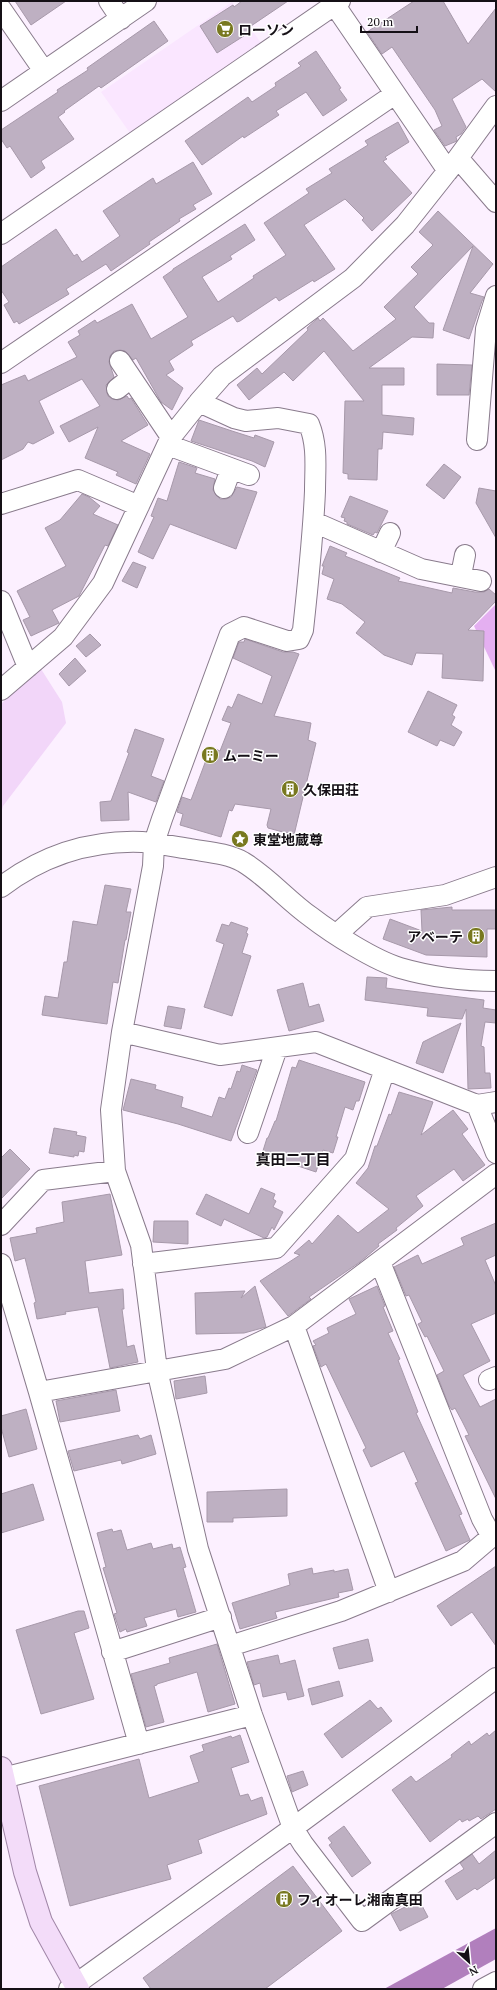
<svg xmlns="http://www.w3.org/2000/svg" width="497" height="1990" viewBox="0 0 497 1990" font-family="'PT Serif','Noto Sans JP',serif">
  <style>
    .built { fill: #fae6ff }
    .green { fill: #f2d6f9 }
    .forest { fill: #e4aff1 }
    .water { fill: #b17fbd }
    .building { fill: #beb0c2; stroke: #a799aa }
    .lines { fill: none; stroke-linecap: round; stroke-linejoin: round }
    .minor-casing { stroke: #897b8c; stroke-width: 22 }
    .major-casing { stroke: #a086a7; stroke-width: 24 }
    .minor { stroke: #fff; stroke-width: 20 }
    .major { stroke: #f3dcf9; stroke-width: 22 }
    .labels { text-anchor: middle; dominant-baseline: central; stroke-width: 3; stroke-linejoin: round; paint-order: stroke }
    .poi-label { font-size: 14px; font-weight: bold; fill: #151016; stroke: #fff; text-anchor: start }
    .neighbourhood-label { font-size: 15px; font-weight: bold; fill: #151016; stroke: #fff }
  </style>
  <rect width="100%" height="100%" fill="#fcf0ff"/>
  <path class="built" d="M232 2 261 43 130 133 101 92Z"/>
  <path class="green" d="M41 669 62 702 66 723 3 806 1 814V704Z"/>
  <path class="forest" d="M496 604V672L474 626Z"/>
  <path class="water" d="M496 1928V1959L442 1989H384Z"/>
  <path class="building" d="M15 1H66L31 25Z
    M242 1H288L248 28 250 32 217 53 200 26 233 5 234 7Z
    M414 1H443L468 44 496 8V92L482 79 452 99 466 127 461 134 456 137 457 141 445 146 434 130 442 126 435 110 392 47 382 54 367 32Z
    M154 21 168 41 101 88 99 86 64 111 65 112 58 117 74 139 41 161 45 168 31 178 10 146 7 148 1 139V130L58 92 57 90 88 70 87 68Z
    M316 51 341 88 339 89 347 100 323 116 306 92 276 111 279 115 244 138 243 136 202 165 185 141 248 97 252 102 276 86 275 83 301 66 298 63Z
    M398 122 409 142 385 157 387 159 383 161 412 193 372 231 362 220 364 218 345 199 304 225 335 269 314 282 313 280 279 301 276 297 240 321 237 322 233 316 191 341 193 345 169 361 174 370 166 375 183 388 172 410 161 402 136 358 133 360 125 351 120 350 114 351 110 356 109 362 114 377 106 385 108 396 112 399 118 400 127 396 129 399 131 398 148 425 121 441 150 454 136 484 116 475 118 472 85 458 98 427 69 442 60 426 100 406 82 379 39 401 54 433 33 444 28 442 23 449 1 460V385L25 375 28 381 77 357 68 342 80 335 78 331 95 320 97 323 132 304 151 339 188 317 163 277 173 270V269L245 224 255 240 230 256 232 259 202 277 218 302 254 278 253 276 286 255 264 223 309 193 306 189 332 173 329 169 368 145 365 141Z
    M193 162 212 194 193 205 196 209 179 219 180 221 149 242 150 244 111 271 106 264 66 289 69 294 19 324 17 321 14 323 4 305 9 302 1 290V267L56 229 74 256 77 254 82 262 120 236 103 211 153 178 156 184Z
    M438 211 493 264 470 293 484 297 482 301 469 339 443 330 473 246 414 307 429 323H434L433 338 412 337 369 368H404V385H382V415L414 418 413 435 383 432 382 449H378L377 480 348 479V474L343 473 345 401H364L324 351 293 381 284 372 249 400 237 385 257 368 262 374 308 330 307 328 318 318 320 321 323 318 353 351 396 319 384 307 418 274 411 267 433 245 419 232Z
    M437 364 472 365 469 395H437Z
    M199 420 232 431 254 438 255 435 274 442 265 467 252 461 191 441Z
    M179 462 197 468 195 473 215 479 213 490 220 499H226L231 497 237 487 257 492 236 549 170 524 153 559 138 552 154 517 151 516 158 498 167 501Z
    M444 464 461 477 444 499 426 485Z
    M479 488 496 491V538L476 503Z
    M82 494 89 497 100 506 93 514 118 525 108 546 105 545 79 596 52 610 59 623 31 636 23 620 30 617 17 591 66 566 45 528 60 520Z
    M350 496 388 511 377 533 375 532 373 535 347 524V522L344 521 345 518 341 517Z
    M330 546 347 553 345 556 400 578 398 581 452 593 453 588 475 592H484L489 589 496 595V601L468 630 484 631 483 681 442 678 443 654 416 653 412 665 384 655 356 633 365 622 342 604 327 599 334 579 322 574 324 566H322Z
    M133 562 146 567 137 588 122 581Z
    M90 634 101 645 86 657 76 646Z
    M245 639 283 652H293L299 654 274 716 311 723 308 740 316 743 294 835 268 828 267 825 271 809 235 804 232 811 229 810 221 837 180 825 183 814 177 812 182 797 191 800 211 747 220 751 231 723 222 720 228 706 232 708 238 694 262 704 272 676 233 658 239 642H244Z
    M75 658 86 671 69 686 59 674Z
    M428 691 457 705 452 715 455 717 451 725 462 732 454 746 440 740 437 746 408 732Z
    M135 729 164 739 151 776 164 781 156 802 128 792 129 820 101 821 100 802 111 801 129 753 127 752Z
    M105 885 131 889 126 912H131L126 940H125L118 983 113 982 107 1024 42 1015 45 996 58 998 64 962H67L73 921 97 925Z
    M452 907V910H496V929H487V957L426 955 383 939 390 919 422 931 421 910Z
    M231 922 248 928 246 933 248 934 242 953 251 956 232 1016 204 1007 224 944 216 941 222 924 229 926Z
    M367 977 387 978 386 988 484 1000 483 1008 496 1010V1023L485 1022 481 1046 484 1047 485 1073H490L491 1088 468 1089 466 1009 462 1019 427 1016 428 1008 365 1000Z
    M303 983 309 1007 319 1004 324 1021 289 1031 277 990Z
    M168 1006 185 1009 181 1029 164 1026Z
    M461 1023 443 1073 416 1063 423 1042Z
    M299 1060 365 1082 359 1101H356L353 1110 345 1107 336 1137H338L333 1153 323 1150 316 1172 262 1154 267 1138H268L275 1121H276L292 1067 296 1068Z
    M242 1065 257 1070 231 1141 178 1124 123 1110 131 1079 156 1085 155 1089 183 1097 181 1107 212 1117 219 1097 225 1099 229 1088 231 1089 237 1071 240 1072Z
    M399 1092 433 1102 421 1135 453 1110 468 1129 462 1134 485 1165 463 1181 454 1169 416 1196 423 1206 396 1228 397 1230 378 1244 379 1246 360 1262 309 1297 311 1299 288 1316 260 1281 300 1255 294 1253 309 1240 312 1244 338 1215 358 1233 389 1209 356 1183 368 1168 375 1146H377L389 1114 391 1115Z
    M54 1128 77 1132 76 1135 86 1137 84 1152 79 1151 78 1156 74 1155V1157L49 1153Z
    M10 1149 30 1169 1 1199V1158Z
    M261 1188 275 1194 273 1199 276 1201 273 1207 283 1212 274 1230 272 1227 267 1237 264 1238 224 1219 221 1226 196 1214 206 1194 249 1214Z
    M110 1194 122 1255 85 1261 89 1293 123 1289 124 1309H122L127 1347 134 1345 138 1362 110 1368 98 1307 65 1312 66 1314 37 1319 34 1303 36 1302 25 1258 15 1261 10 1238 37 1233 36 1228 64 1222 62 1202Z
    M154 1221H188V1244L153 1242Z
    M496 1223V1255L485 1260 496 1286V1313L471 1324 490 1361 463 1375 480 1407 496 1399V1499L465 1436 469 1435 462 1421 455 1408 452 1410 449 1406 437 1375 444 1371 427 1336 425 1337 418 1324 422 1322 409 1295 406 1296 394 1267 418 1255 422 1264 464 1245 461 1238Z
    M255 1286 266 1327 244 1333 196 1334 195 1293 245 1291 241 1298Z
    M377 1286 385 1306 383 1307 393 1331 388 1333 400 1359 398 1360 418 1412 416 1413 462 1514 459 1515 470 1540 446 1551 415 1483 418 1482 404 1451 371 1467 363 1450 366 1448 326 1364 321 1367 313 1346 316 1345 313 1341 329 1333 327 1328 356 1314 349 1299Z
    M205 1376 207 1393 176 1399 174 1381Z
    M116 1390 120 1411 60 1422 56 1401Z
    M26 1409 37 1449 9 1457 1 1427V1416Z
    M138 1435 140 1439 151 1435 156 1454 122 1464 121 1460 74 1471 68 1451Z
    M33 1484 44 1520 1 1533V1494Z
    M287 1489V1516L233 1518V1522H207V1492Z
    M112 1529 113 1532 121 1530 127 1550 151 1543 153 1549 172 1544 173 1549 180 1547 186 1567 183 1568 196 1612 178 1617 176 1609 144 1618 147 1626 127 1632 126 1629 120 1632 114 1614 117 1613 103 1568 106 1567 97 1533Z
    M496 1566V1646L472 1612 451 1626 437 1606Z
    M312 1568 313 1574 334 1570V1572L348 1569 353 1590 338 1593 339 1597 275 1612 277 1618 240 1629 232 1603 290 1585 288 1574Z
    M78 1611H84L89 1628 74 1633 94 1699 41 1714 16 1630Z
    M368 1639 373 1661 339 1669 333 1648Z
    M217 1644 235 1704 208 1712 197 1672 157 1684V1685L154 1686 164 1722 146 1727 131 1674 170 1663 169 1658Z
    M278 1655 280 1664 295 1660 304 1696 288 1700 286 1692 263 1697 260 1683 254 1685 247 1662Z
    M339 1681 343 1696 312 1705 308 1689Z
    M370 1700 378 1709 381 1707 392 1721 342 1758 324 1734Z
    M496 1730V1809L481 1819 478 1816 469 1821 468 1819 462 1822 460 1819 430 1842 392 1790 411 1776 416 1782 452 1757 451 1755 469 1741 471 1745 487 1733 489 1736Z
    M240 1735 249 1762 231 1768 240 1796 248 1794 251 1801 262 1797 267 1814 198 1840 202 1853 167 1865 171 1879 70 1906 39 1786 139 1759 149 1798 199 1782 190 1756 204 1751 202 1745 231 1736 232 1738Z
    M303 1771 308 1785 292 1792 287 1776Z
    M344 1826 371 1863 352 1877 329 1845 332 1843 328 1838Z
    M496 1850V1877L477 1890 475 1888 457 1900 445 1881 464 1869 460 1863 472 1854 479 1864Z
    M293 1866 342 1931 265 1989H151L143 1978Z
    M419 1900 428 1917 400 1931 391 1914Z"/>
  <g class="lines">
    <defs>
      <path id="minor" d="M109 1 121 19
        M332 1 448 171
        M1 9 44 71
        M1 101 146 1
        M458 158 496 202
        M1 234 340 1
        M120 361 171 437
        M1 363 395 94
        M117 389 131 378
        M199 402 234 418 246 421 278 418 309 424C318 446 315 468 315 491 313 538 308 584 303 630L299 639 287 641 244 627 230 634 162 819 154 843 153 866 122 1032 111 1110 115 1171 141 1245 157 1370 198 1549 252 1715 293 1828 303 1844 362 1921 496 1823
        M477 440 486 329 496 296
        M168 445 249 475
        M224 488 231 469
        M1 504 78 480 139 506
        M314 522 421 569 481 581
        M381 552 390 533
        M461 575 465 555
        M1 601 28 667
        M1 690 63 637 103 583 171 437 199 402 222 376 353 278 405 225 458 158 496 106
        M1 887C42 856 90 840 142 842 158 843 174 847 190 849 207 852 227 853 243 862 268 877 287 900 311 917 333 934 374 960 400 968 431 977 464 981 496 981
        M337 934 367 907 445 895 496 877
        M122 1032 220 1055 316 1042 477 1105 496 1102
        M477 1105 496 1153
        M248 1133 277 1048
        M1 1225 43 1180 115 1171
        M380 1262 482 1519 492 1537
        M1 1264 39 1392 139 1744
        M143 1264 276 1248 355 1159 385 1069
        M294 1326 389 1592
        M489 1380 496 1377
        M39 1392 225 1359 294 1326 496 1174
        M230 1646 341 1611 463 1561 496 1533
        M112 1652 221 1617
        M3 1778 252 1715
        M69 1989 293 1828 496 1678
        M483 1989 496 1982"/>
      <path id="major" d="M1 1768 25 1872 41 1922 78 1989"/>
    </defs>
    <use href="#minor" class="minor-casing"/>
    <use href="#major" class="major-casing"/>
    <use href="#minor" class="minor"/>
    <use href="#major" class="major"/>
  </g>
  <defs>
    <symbol id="supermarket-disc" viewBox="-11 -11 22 22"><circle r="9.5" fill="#78781f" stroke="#fff"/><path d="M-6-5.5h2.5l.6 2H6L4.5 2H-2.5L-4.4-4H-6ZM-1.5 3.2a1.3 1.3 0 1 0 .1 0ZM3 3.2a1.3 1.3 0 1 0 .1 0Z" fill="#fff"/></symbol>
    <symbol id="building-disc" viewBox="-11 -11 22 22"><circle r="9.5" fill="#78781f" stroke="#fff"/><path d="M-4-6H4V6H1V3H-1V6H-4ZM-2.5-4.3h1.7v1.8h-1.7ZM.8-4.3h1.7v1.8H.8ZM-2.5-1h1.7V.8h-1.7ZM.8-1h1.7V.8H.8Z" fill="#fff"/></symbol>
    <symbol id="sight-disc" viewBox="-11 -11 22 22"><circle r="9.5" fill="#78781f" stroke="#fff"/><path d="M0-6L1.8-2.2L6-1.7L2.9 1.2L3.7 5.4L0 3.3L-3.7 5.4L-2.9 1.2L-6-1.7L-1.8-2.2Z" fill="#fff"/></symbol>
  </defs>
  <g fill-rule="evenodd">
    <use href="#supermarket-disc" x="215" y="19" width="20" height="20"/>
    <use href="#building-disc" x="200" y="745" width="20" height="20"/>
    <use href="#building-disc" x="280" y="779" width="20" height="20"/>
    <use href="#sight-disc" x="230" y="829" width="20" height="20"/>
    <use href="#building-disc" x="466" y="926" width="20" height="20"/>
    <use href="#building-disc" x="274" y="1889" width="20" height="20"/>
  </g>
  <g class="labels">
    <g class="poi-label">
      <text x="238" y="29">ローソン</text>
      <text x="223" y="755">ムーミー</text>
      <text x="303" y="789">久保田荘</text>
      <text x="253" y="839">東堂地蔵尊</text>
      <text x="463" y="936" text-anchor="end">アベーテ</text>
      <text x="297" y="1899">フィオーレ湘南真田</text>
    </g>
    <g class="neighbourhood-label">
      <text x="293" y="1159">真田二丁目</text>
    </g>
  </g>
  <rect width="497" height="1990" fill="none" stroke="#151016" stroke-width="4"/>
  <g transform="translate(469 1962) rotate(153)" stroke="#ffffff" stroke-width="3" paint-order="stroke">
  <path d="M0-3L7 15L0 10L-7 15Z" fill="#151016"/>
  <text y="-6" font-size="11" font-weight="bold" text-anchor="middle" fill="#151016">N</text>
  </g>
  <path d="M361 26v6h56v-6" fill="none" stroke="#151016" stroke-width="2"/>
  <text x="367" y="26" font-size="12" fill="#151016" stroke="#ffffff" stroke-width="3" paint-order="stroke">20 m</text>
</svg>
